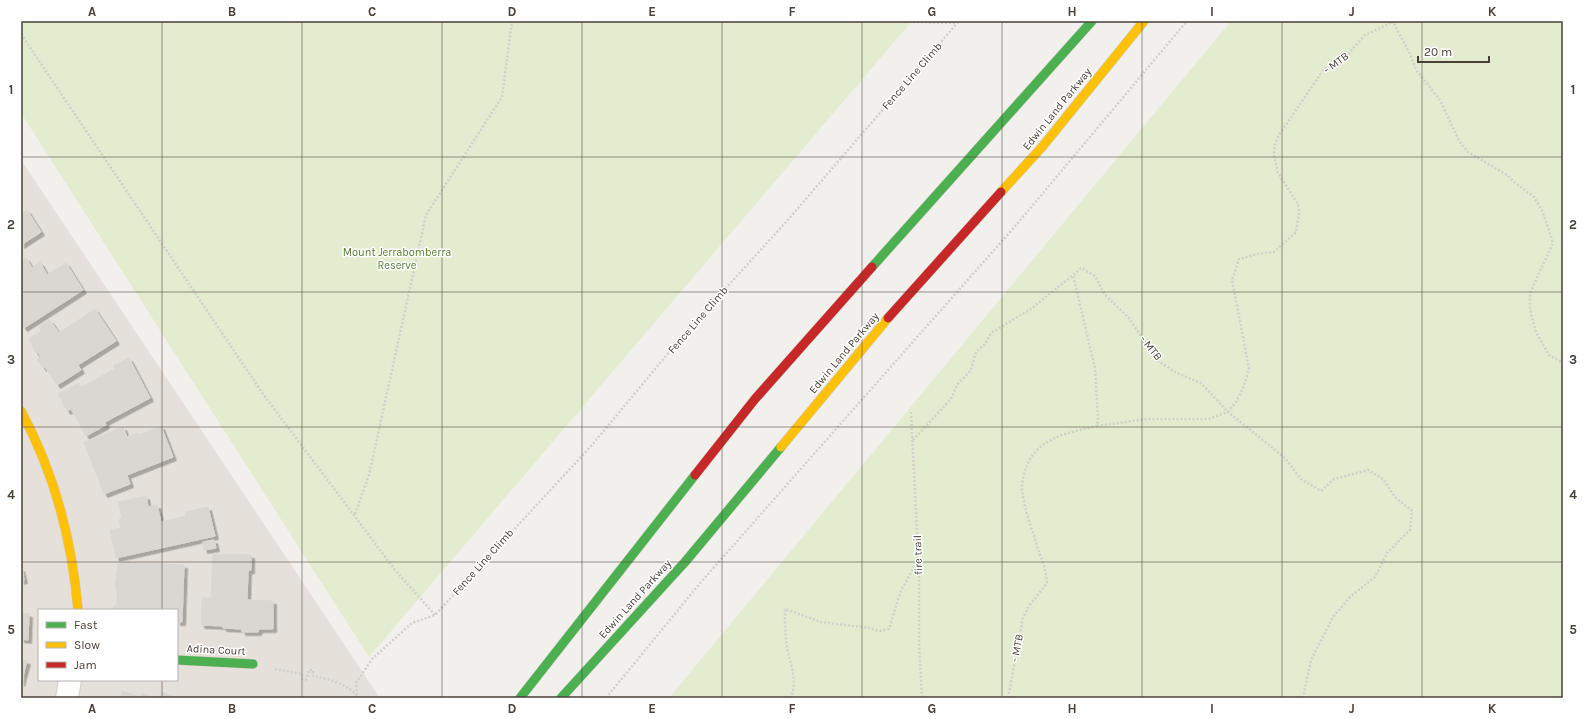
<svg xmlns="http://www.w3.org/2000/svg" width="1584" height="719" viewBox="0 0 1584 719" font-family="Karla,sans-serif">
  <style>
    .residential { fill: #e5e1da; fill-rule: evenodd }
    .green { fill: #e3ecce }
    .building { fill: #dad7d3; stroke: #dad7d3; filter: url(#shadow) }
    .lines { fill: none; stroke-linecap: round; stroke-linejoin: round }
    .street-casing { stroke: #d0cdca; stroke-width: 24 }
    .fast-casing { stroke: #d0ccc4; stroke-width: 10 }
    .slow-casing { stroke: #d0ccc4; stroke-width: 10 }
    .jam-casing { stroke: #d0ccc4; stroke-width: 10 }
    .path { stroke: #d2d0cb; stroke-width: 2.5; stroke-dasharray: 2 2; stroke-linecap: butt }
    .street { stroke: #fdfdfc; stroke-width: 22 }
    .fast { stroke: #4caf50; stroke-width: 9 }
    .slow { stroke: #ffc107; stroke-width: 9 }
    .jam { stroke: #c62828; stroke-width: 9 }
    .grid { fill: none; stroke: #494038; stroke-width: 1; stroke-opacity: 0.55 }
    .labels { text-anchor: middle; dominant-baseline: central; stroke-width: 3; stroke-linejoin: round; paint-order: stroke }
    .street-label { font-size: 11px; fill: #494038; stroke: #fff }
    .park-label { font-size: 11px; fill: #537a2c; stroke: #fff }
    .neatline { fill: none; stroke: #494038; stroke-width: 1.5 }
    .grid-label { font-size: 13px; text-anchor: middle; font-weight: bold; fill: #494038 }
  </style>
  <defs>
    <filter id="shadow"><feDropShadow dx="3.5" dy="3.5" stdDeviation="0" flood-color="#0004"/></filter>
  </defs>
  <rect width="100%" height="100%" fill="#f2f0ed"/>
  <path class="residential" d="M21 160 380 698H21ZM39 610H177V680H39Z"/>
  <path class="green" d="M21 21H912L369 657 21 113Z
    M1231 21H1563V698H669Z"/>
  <path class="building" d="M27 210 41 232 21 245V214Z
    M26 258 32 268 40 262 47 275 66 263 83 290 24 328 21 324V261Z
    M95 309 116 341 78 365 81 370 57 385 45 367 43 368 37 359 41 357 38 352 36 353 29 339 41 331 39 327 50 320 59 333Z
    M129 358 150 398 105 422 106 425 86 436 71 409 67 411 58 394 79 383 81 387 115 369 113 366Z
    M161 426 173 457 127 475 130 484 104 494 84 442 123 427 127 437 138 433 139 435Z
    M146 496 148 507 157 505 161 522 186 516 185 512 208 507 215 536 116 558 110 530 121 528 119 519H122L118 502Z
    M214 540 216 548 204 550 203 542Z
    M213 554 251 555V570L248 571 247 600 273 601V629H259L258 632H242V629L223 628V626L201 625 202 598H211Z
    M118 562 184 565 182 622H177V610H115L113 607 117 604V589L115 588Z
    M21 568 24 580 21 581Z
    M21 613 29 614 28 640 21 639Z
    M21 660 27 661 21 683Z
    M123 691 140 697 142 693 154 698H120Z
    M162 692 177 698H160Z"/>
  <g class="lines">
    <defs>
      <path id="street" d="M67 698 70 680"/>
      <path id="fast" d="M872 267 1092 21
        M177 660 253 664
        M520 698 695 475
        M561 698 685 562 781 447"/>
      <path id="slow" d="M1001 192 1042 147 1144 21
        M21 411C55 474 72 539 78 610
        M781 447 888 318"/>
      <path id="jam" d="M888 318 1001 192
        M695 475 755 399 872 267"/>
    </defs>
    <use href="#street" class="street-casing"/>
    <use href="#fast" class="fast-casing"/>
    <use href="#slow" class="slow-casing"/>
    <use href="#jam" class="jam-casing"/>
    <path class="path" d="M881 21 956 23
      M1355 21 1393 22 1409 52 1417 71 1440 100 1459 141 1468 152 1507 175 1514 182 1534 197 1542 210 1553 243 1530 293V310L1536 332 1549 355 1563 363
      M21 34 263 394 395 570 435 615
      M911 412 919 572V644L922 698
      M1228 412 1236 402 1244 386 1249 368 1232 280 1239 259 1257 254 1274 252 1296 232 1299 213 1298 204 1278 173 1274 155 1275 144 1279 135 1324 69 1341 62 1365 35 1395 21
      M1097 426 1146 419H1208L1228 412
      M913 440 951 399 957 385 971 370 976 352 985 344 991 333 1031 309 1073 275
      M355 514 369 475 426 215 502 97 512 21
      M275 669 302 674V679L306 680 309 670H313V676C328 679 350 684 358 698
      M355 698 357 696 356 683 372 659 412 623 435 615 592 445 685 333 787 221 959 21
      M606 698 701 582 1017 224 1187 21
      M790 698C800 684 787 655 786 640 785 630 785 619 785 609L821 622 869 628 879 631 889 629 900 593 918 560
      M1008 698 1023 618 1029 606 1047 583C1046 566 1038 552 1034 536 1029 522 1024 505 1022 491 1021 480 1025 470 1029 461 1043 436 1071 432 1097 426L1098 418 1095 368 1073 275 1081 268 1095 276 1105 295 1128 317 1158 361 1177 373 1201 383 1228 412 1285 458 1301 479 1321 491 1334 479 1368 470 1383 479 1395 497 1412 511 1410 530 1387 553 1375 577 1351 596 1333 617 1311 660 1303 698"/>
    <use href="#street" class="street"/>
    <use href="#fast" class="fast"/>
    <use href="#slow" class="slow"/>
    <use href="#jam" class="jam"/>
  </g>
  <path class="grid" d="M162 21V610M302 21V698M442 21V698M582 21V698M722 21V698M862 21V698M1002 21V698M1142 21V698M1282 21V698M1422 21V698M21 157H1563M21 292H1563M21 427H1563M21 562H1563M162 680V698"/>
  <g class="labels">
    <g class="street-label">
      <text transform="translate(1336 63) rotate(-36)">- MTB</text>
      <text transform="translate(912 76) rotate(-49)">Fence Line Climb</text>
      <text transform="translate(1057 109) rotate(-51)">Edwin Land Parkway</text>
      <text transform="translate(698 320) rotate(-49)">Fence Line Climb</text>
      <text transform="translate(1151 348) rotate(52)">- MTB</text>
      <text transform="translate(844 353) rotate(-50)">Edwin Land Parkway</text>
      <text transform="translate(918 555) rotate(-92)">fire trail</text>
      <text transform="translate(483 562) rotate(-48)">Fence Line Climb</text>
      <text transform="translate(635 599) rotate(-48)">Edwin Land Parkway</text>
      <text transform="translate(1017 648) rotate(-79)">- MTB</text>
      <text transform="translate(216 650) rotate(3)">Adina Court</text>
    </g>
    <g class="park-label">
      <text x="397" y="252">Mount Jerrabomberra<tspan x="397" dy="13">Reserve</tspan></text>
    </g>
  </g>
  <rect width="1584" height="719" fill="none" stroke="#ffffff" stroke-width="44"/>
  <rect x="38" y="609" width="140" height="72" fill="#ffffff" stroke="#b6b3af"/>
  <rect x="46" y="622" width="20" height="6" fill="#4caf50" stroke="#b6b3af"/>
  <text x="74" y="629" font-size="12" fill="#494038">Fast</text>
  <rect x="46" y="642" width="20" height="6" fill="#ffc107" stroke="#b6b3af"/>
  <text x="74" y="649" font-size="12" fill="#494038">Slow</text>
  <rect x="46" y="662" width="20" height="6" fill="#c62828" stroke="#b6b3af"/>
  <text x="74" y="669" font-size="12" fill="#494038">Jam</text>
  <path d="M1418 56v6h71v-6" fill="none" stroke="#494038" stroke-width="2"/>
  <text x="1424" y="56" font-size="12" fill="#494038" stroke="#ffffff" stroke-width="3" paint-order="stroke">20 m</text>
  <rect x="22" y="22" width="1540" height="675" class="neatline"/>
  <g class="grid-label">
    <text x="92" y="16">A</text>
    <text x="232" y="16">B</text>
    <text x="372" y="16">C</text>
    <text x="512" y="16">D</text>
    <text x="652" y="16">E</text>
    <text x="792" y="16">F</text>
    <text x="932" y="16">G</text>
    <text x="1072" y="16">H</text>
    <text x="1212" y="16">I</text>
    <text x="1352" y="16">J</text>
    <text x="1492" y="16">K</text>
    <text x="11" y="94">1</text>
    <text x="1573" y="94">1</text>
    <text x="11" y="229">2</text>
    <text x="1573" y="229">2</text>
    <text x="11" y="364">3</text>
    <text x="1573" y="364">3</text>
    <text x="11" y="499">4</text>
    <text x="1573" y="499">4</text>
    <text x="11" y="634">5</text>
    <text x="1573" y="634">5</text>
    <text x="92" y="713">A</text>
    <text x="232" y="713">B</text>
    <text x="372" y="713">C</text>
    <text x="512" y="713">D</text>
    <text x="652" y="713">E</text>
    <text x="792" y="713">F</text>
    <text x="932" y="713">G</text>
    <text x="1072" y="713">H</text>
    <text x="1212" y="713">I</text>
    <text x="1352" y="713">J</text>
    <text x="1492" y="713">K</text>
  </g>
</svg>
